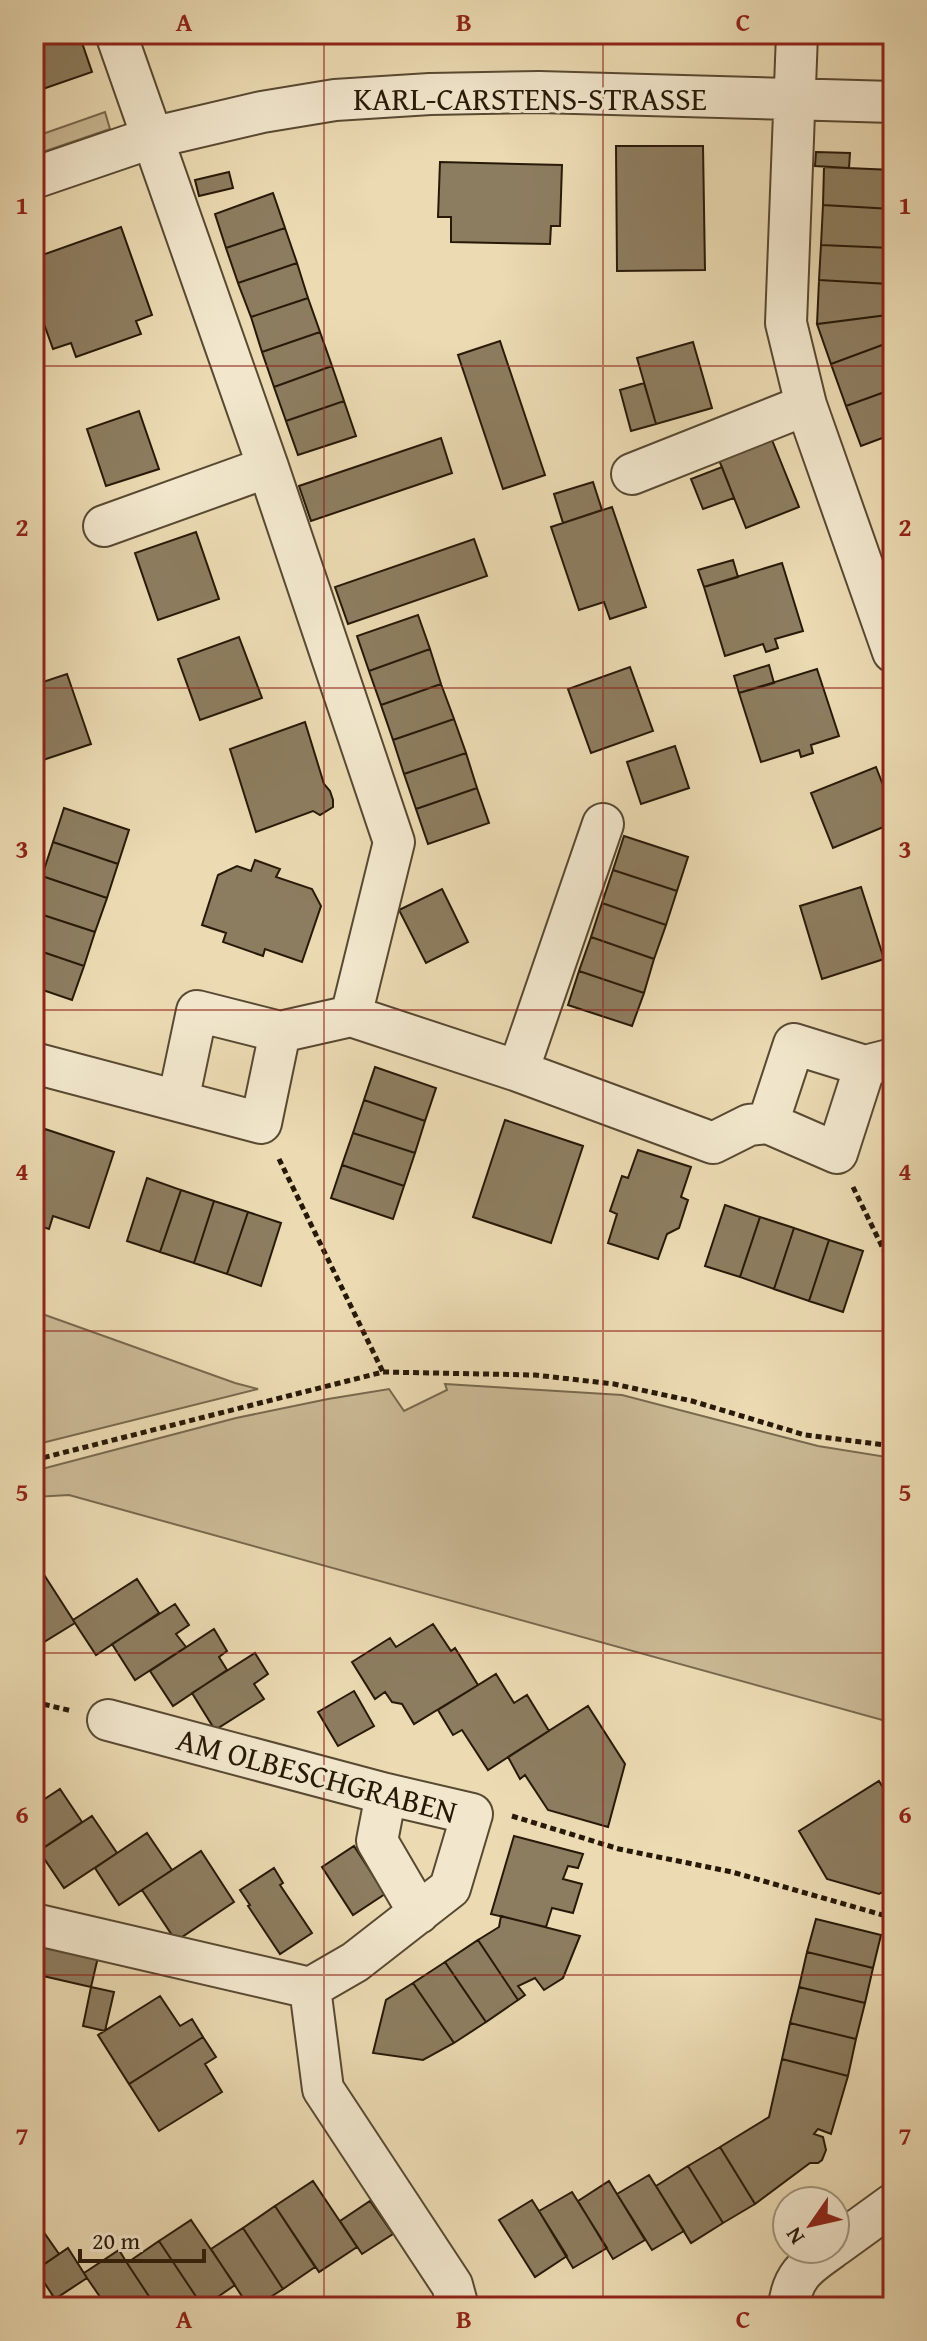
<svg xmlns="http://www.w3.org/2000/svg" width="927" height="2341" viewBox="0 0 927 2341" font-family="'Gentium Book Plus',serif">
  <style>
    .green { fill: #cab995; stroke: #78694e; stroke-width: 2 }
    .building { fill: #8d7d60; stroke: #271908; stroke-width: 2 }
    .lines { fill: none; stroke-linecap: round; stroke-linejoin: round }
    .street-casing { stroke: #584932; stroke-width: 44 }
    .path { stroke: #271908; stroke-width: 5; stroke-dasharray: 6 4; stroke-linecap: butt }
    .street { stroke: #f2e7cd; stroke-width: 40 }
    .grid { fill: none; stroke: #8f2418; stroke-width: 2; stroke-opacity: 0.55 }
    .labels { text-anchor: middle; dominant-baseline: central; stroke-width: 6; stroke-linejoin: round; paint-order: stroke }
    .street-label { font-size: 32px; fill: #271908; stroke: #f2e7cd }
    .neatline { fill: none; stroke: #8f2418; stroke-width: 3 }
    .grid-label { font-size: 26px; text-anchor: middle; font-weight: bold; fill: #8f2418 }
  </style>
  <rect width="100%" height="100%" fill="#ebdab2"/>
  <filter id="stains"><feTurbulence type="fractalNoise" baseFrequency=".0025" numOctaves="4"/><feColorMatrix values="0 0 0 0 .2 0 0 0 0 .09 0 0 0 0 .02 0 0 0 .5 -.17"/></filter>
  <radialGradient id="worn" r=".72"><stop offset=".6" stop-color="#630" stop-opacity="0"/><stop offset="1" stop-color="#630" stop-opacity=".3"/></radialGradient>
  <path class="green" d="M105 112 110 129 34 155V137Z
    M34 1311 235 1383 258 1389 34 1445Z
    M445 1384 622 1395 818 1446 893 1458V1723L69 1495 34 1497V1471L236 1418 328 1399 389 1389 404 1411 447 1390Z"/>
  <path class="building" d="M34 34H79L92 72 34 92Z
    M616 146H703L705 270 617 271Z
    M816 152 850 153 849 168 815 166Z
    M440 162 562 165 560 226H551L550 244 451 242V217H438Z
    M824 167 893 170 892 209 823 205Z
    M229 172 233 188 199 196 195 180Z
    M273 193 285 228 226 248 215 214Z
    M823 205 892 209 891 248 821 245Z
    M121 227 152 315 136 321 141 334 76 357 71 343 53 349 34 296V258Z
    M285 228 297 263 238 283 226 248Z
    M821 245 891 248 889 284 819 280Z
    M297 263 308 298 251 317 238 283Z
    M819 280 889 284 887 315 817 324Z
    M308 298 320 332 262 352 251 317Z
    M887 315 893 341 831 364 817 324Z
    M320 332 332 366 274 387 262 352Z
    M500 341 545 475 503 489 458 355Z
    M893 341V389L846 406 831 364Z
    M693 342 712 408 656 424 637 358Z
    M332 366 344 401 286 421 274 387Z
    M644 383 656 424 631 431 620 390Z
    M893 389V434L861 446 846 406Z
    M344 401 356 436 298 455 286 421Z
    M139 411 159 469 106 486 87 429Z
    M441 438 452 473 311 521 299 486Z
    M772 440 799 507 746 528 719 460Z
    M722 467 734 498 703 509 691 479Z
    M593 482 602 510 563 523 554 494Z
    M612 507 646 607 610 619 604 602 579 610 551 527Z
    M196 532 219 599 158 620 135 553Z
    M474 539 487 576 348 624 335 587Z
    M733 560 738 577 704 587 698 570Z
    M782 563 803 631 775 639 778 648 766 652 763 644 725 656 704 587Z
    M418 615 430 649 369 671 357 636Z
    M34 620 43 647 34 650Z
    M239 637 262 698 200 720 178 659Z
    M430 649 441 684 381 705 369 671Z
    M769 665 774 683 739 693 734 676Z
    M630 667 653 731 591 753 568 689Z
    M817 669 839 736 811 745 813 753 801 757 799 750 761 762 739 693Z
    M67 674 91 744 37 762 34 754V685Z
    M441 684 454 719 393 740 381 705Z
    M454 719 466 753 404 774 393 740Z
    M305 722 324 784 330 791 333 800V807L320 815 313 811 256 832 230 749Z
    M675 746 689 788 641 804 627 762Z
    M466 753 477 788 416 809 404 774Z
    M876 767 893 811V823L833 848 811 793Z
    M477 788 489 823 428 844 416 809Z
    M64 808 129 830 118 864 53 842Z
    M624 836 688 857 677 891 613 870Z
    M53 842 118 864 107 898 42 876Z
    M255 860 280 869 276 877 312 889 321 906 302 962 265 949 263 956 223 942 226 933 202 925 218 875 237 866 251 871Z
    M613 870 677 891 666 925 602 903Z
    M42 876 107 898 95 932 34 912V901Z
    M861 887 884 959 822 979 800 906Z
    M442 889 468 942 426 963 399 910Z
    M602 903 666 925 654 959 591 937Z
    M34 912 95 932 84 966 34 949Z
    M591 937 654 959 644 993 579 971Z
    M34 949 84 966 72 1000 34 987Z
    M579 971 644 993 632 1026 568 1005Z
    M375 1067 436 1088 425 1121 364 1100Z
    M364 1100 425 1121 415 1153 353 1133Z
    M505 1120 583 1146 551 1243 473 1217Z
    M45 1129 114 1152 89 1228 53 1216 49 1229 34 1224V1163Z
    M353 1133 415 1153 404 1186 342 1165Z
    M638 1150 691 1167 681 1197 688 1200 679 1228 667 1234 658 1259 608 1243 617 1214 610 1211 622 1176 628 1178Z
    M342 1165 404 1186 393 1219 331 1198Z
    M147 1178 181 1190 160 1252 127 1241Z
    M181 1190 214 1201 194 1263 160 1252Z
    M214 1201 248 1212 227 1274 194 1263Z
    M725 1205 760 1217 740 1277 705 1266Z
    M248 1212 281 1223 261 1286 227 1274Z
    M760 1217 794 1228 774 1289 740 1277Z
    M794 1228 829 1240 809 1301 774 1289Z
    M829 1240 863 1251 843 1312 809 1301Z
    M41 1570 75 1623 41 1644 34 1665V1574Z
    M137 1579 159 1613 96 1655 73 1620Z
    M175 1604 189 1625 176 1634 186 1647 135 1680 112 1644Z
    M433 1624 451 1651 455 1648 478 1685 414 1724 402 1704 392 1702 385 1692 375 1699 352 1662 390 1638 396 1647Z
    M214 1629 227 1651 219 1657 227 1670 173 1706 150 1671Z
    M255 1653 268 1674 254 1684 264 1699 215 1730 192 1693Z
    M496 1674 514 1703 527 1695 549 1731 488 1770 462 1730 453 1735 438 1710Z
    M354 1691 374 1726 338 1746 318 1712Z
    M588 1706 625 1764 608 1827 548 1810 525 1775 520 1779 508 1757Z
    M879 1781 893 1804V1886L879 1894 827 1879 799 1831Z
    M34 1785 44 1799 34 1806Z
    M60 1789 82 1822 34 1854V1806Z
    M92 1816 117 1853 64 1888 39 1851Z
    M147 1833 172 1870 119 1905 95 1868Z
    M514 1836 583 1854 578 1868 568 1866 563 1879 582 1884 573 1913 552 1908 546 1927 491 1914Z
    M354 1846 385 1894 353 1915 322 1867Z
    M201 1851 234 1902 176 1941 142 1890Z
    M274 1868 283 1883 280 1885 312 1933 280 1954 248 1906 250 1905 240 1890Z
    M501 1916 580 1936 563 1978 544 1990 535 1978 518 1986 525 1995 518 2000 478 1940 499 1927Z
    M816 1919 881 1935 873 1968 807 1952Z
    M478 1940 518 2000 486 2022 445 1962Z
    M38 1944 98 1957 91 1987 34 1974Z
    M807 1952 873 1968 865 2003 799 1987Z
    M445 1962 486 2022 454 2043 413 1983Z
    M413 1983 454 2043 423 2060 373 2053 386 2000Z
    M91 1987 114 1992 105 2031 83 2026Z
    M799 1987 865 2003 856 2039 790 2023Z
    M160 1996 180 2026 192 2019 203 2037 129 2084 98 2035Z
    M790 2023 856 2039 848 2076 782 2059Z
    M203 2037 216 2057 205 2064 222 2092 159 2131 129 2084Z
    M782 2059 848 2076 831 2134 818 2129 814 2134 823 2137 826 2150 822 2160 818 2163H810L755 2204 720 2147 769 2117Z
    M720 2147 755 2204 723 2223 688 2166Z
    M688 2166 723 2223 691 2243 656 2186Z
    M649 2175 684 2231 652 2250 617 2194Z
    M313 2181 357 2247 319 2272 275 2206Z
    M609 2181 645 2240 613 2259 578 2201Z
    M572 2192 607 2248 573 2268 539 2211Z
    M532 2200 567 2256 535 2277 499 2220Z
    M34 2201 44 2216 34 2223Z
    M370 2201 393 2234 362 2254 340 2221Z
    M275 2206 315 2267 283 2289 243 2228Z
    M191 2220 235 2285 203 2307 159 2241Z
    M36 2221 59 2254 34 2271V2223Z
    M243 2228 283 2289 255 2307H249L211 2249Z
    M159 2241 203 2307H156L127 2263Z
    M68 2248 87 2278 55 2299 36 2270Z
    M119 2250 127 2263 156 2307H107L87 2278 84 2273Z"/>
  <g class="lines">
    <defs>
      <path id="street" d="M116 34 268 467 394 842 351 1016
        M797 34 786 323 806 405 893 652
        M34 178 151 138 262 112 335 100 430 94 539 92 893 102
        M632 474 806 405
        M104 526 268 467
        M34 1063 261 1123 280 1032 351 1016 518 1071 713 1143 749 1125 768 1123 794 1044 865 1066 893 1059
        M518 1071 603 824
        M178 1101 197 1011 280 1032
        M768 1123 837 1153 865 1066
        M108 1720 386 1794 472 1814 450 1888 355 1962 310 1988 323 2089 452 2285 458 2307
        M386 1794 377 1841 419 1913
        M34 1924 310 1988
        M835 2246 893 2204
        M789 2307C792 2275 807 2266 831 2249"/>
    </defs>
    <use href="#street" class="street-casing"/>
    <path class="path" d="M279 1159 383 1372
      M853 1187 893 1269
      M34 1460 383 1372 535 1375 614 1384 692 1401 805 1435 893 1446
      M34 1702 72 1711
      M512 1816 619 1849 732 1872 893 1918"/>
    <use href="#street" class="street"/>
  </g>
  <path class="grid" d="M324 34V2307M603 34V2307M34 366H893M34 688H893M34 1010H893M34 1331H893M34 1653H893M34 1975H893"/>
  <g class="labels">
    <g class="street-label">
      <text x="530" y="98">KARL-CARSTENS-STRASSE</text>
      <text transform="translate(317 1775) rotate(15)">AM OLBESCHGRABEN</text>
    </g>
  </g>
  <rect width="927" height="2341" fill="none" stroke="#ebdab2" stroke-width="88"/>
  <g transform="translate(811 2225) rotate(236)"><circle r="38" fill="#f2e7cd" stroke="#a1957e" stroke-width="2"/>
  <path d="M0-6L14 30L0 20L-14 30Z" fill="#8f2418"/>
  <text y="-12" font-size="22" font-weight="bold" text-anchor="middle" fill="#271908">N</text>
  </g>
  <path d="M80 2249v12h124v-12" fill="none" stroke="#271908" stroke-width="4"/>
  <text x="92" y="2249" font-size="24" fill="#271908" stroke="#f2e7cd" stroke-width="6" paint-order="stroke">20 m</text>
  <rect x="44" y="44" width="839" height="2253" class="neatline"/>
  <g class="grid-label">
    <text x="184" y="31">A</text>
    <text x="464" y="31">B</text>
    <text x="743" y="31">C</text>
    <text x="22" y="214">1</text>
    <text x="905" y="214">1</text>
    <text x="22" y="536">2</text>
    <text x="905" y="536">2</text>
    <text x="22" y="858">3</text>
    <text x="905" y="858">3</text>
    <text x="22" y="1180">4</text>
    <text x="905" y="1180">4</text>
    <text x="22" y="1501">5</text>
    <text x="905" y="1501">5</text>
    <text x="22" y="1823">6</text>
    <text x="905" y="1823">6</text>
    <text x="22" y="2145">7</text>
    <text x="905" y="2145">7</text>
    <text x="184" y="2328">A</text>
    <text x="464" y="2328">B</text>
    <text x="743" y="2328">C</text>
  </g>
  <rect width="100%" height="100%" filter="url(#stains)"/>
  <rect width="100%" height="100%" fill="url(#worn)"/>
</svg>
